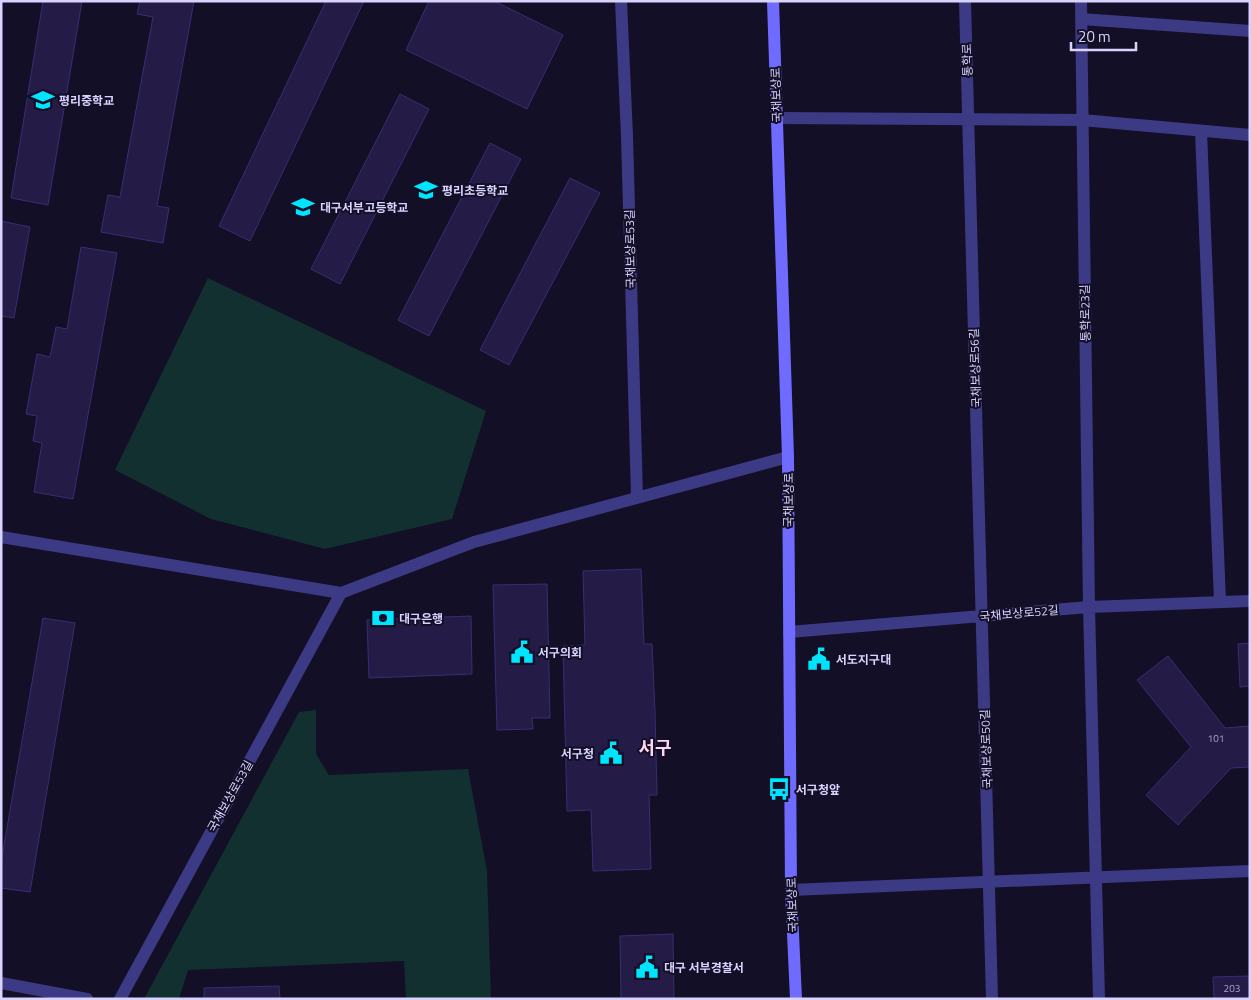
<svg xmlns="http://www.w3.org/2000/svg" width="1251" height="1000" viewBox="0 0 1251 1000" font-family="'Titillium Web','Noto Sans KR',sans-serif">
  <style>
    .green { fill: #12302f }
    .building { fill: #241b47; stroke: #3b2d73 }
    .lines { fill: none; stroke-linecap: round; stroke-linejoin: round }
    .street { stroke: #3d3a85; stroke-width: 12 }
    .secondary { stroke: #6f6bff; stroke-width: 12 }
    .labels { text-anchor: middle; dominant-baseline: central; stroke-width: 4; stroke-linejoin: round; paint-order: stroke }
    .number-label { font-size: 10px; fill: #aca6d1 }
    .street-label { font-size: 12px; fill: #d9d4ff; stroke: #130f26 }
    .poi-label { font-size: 12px; font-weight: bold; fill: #d9d4ff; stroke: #130f26; text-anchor: start }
    .district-label { font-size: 18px; font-weight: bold; fill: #ffd6f0; stroke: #130f26 }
  </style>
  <rect width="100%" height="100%" fill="#130f26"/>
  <path class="green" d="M208 278 486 411 452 519 325 549 211 519 115 470Z
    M316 710V754L329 775 468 769 487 871 491 999H406L404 961 188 970 179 999H144L299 712Z"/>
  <path class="building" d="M43 1H82L48 205 11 198Z
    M140 1H194L157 206 169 208 163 243 101 232 108 195 120 197 153 17 137 14Z
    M326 1H364L250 241 219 226Z
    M429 1H494L563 35 527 109 406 50Z
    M400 94 429 109 340 284 311 269Z
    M490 143 521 159 429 336 398 320Z
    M570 178 600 193 509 365 480 350Z
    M1 221 30 227 14 318 1 316Z
    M81 247 117 253 73 499 34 492 42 443 33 441 37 416 26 414 37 354 50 357 56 327 67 329Z
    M641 569 644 644H652L655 712 657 795H649L651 869 593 871 591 810 567 811 563 646 585 645 583 571Z
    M547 584 550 718H532L533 729 497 730 493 585Z
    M471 616 472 674 369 678 367 620Z
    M43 618 75 623 30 892 1 888V863Z
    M1250 643V686L1240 687 1238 644Z
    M1168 656 1225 728 1250 726V767L1231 768 1178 825 1146 795 1191 747 1137 680Z
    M673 934 674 999H621L620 936Z
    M1250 976V999H1214L1213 977Z
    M279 986 280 999H204V988Z"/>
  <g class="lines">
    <path class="street" d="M621 1 627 136 637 497
      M965 1 992 999
      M1081 1 1089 607 1099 999
      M1081 19 1250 31
      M777 118 1082 120 1250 135
      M1201 131 1220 602
      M1 537 341 593 474 542 788 457
      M789 632 1089 607 1250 601
      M791 890 1250 871
      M1 983 87 999
      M120 999 341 593"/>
    <path class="secondary" d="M773 1 788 457 791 890 796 999"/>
  </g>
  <defs>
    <symbol id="school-bare" viewBox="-9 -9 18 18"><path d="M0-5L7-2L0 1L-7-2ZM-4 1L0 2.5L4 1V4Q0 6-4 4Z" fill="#00e5ff" stroke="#130f26" stroke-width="2.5" paint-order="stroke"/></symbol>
    <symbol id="bank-bare" viewBox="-9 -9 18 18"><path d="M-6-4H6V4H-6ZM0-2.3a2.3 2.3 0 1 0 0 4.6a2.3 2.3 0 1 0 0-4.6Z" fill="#00e5ff" stroke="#130f26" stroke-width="2.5" paint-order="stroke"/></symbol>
    <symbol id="civic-bare" viewBox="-9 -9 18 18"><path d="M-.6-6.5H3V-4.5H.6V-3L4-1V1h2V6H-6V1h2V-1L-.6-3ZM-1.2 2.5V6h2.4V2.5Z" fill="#00e5ff" stroke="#130f26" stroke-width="2.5" paint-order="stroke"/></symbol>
    <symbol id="bus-bare" viewBox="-9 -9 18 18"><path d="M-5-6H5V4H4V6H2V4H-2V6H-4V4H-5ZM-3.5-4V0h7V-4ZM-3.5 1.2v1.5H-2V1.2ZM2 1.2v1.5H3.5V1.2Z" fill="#00e5ff" stroke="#130f26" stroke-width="2.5" paint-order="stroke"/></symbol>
  </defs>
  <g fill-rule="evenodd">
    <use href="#school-bare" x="27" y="84" width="32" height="32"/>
    <use href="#school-bare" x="410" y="174" width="32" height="32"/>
    <use href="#school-bare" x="287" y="191" width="32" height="32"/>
    <use href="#bank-bare" x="367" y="602" width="32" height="32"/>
    <use href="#civic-bare" x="506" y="636" width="32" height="32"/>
    <use href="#civic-bare" x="803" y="643" width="32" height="32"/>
    <use href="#civic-bare" x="595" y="737" width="32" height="32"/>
    <use href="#bus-bare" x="763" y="773" width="32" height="32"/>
    <use href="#civic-bare" x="631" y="951" width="32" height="32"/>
  </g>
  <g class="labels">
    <g class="number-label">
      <text x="1216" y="738">101</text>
      <text x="1232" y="988">203</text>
    </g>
    <g class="street-label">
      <text transform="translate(967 60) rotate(-92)">통학로</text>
      <text transform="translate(776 95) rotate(-92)">국채보상로</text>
      <text transform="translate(630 249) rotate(-91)">국채보상로53길</text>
      <text transform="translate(1085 313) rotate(-91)">통학로23길</text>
      <text transform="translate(975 368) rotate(-92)">국채보상로56길</text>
      <text transform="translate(788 500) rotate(-90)">국채보상로</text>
      <text transform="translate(1019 613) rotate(-5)">국채보상로52길</text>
      <text transform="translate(986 749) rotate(-92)">국채보상로50길</text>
      <text transform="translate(230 796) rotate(-61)">국채보상로53길</text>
      <text transform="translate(792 905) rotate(-92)">국채보상로</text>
    </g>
    <g class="poi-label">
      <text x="59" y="100">평리중학교</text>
      <text x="442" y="190">평리초등학교</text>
      <text x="320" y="207">대구서부고등학교</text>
      <text x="399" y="618">대구은행</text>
      <text x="538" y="652">서구의회</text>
      <text x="836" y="659">서도지구대</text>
      <text x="594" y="753" text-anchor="end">서구청</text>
      <text x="796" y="789">서구청앞</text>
      <text x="664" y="967">대구 서부경찰서</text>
    </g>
    <g class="district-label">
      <text x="655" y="747">서구</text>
    </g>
  </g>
  <rect width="1251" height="1000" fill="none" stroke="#d9d4ff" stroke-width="5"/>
  <path d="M1071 42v8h65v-8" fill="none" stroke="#d9d4ff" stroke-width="2.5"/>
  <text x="1078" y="42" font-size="15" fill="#d9d4ff" stroke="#130f26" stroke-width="4" paint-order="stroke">20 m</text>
</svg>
